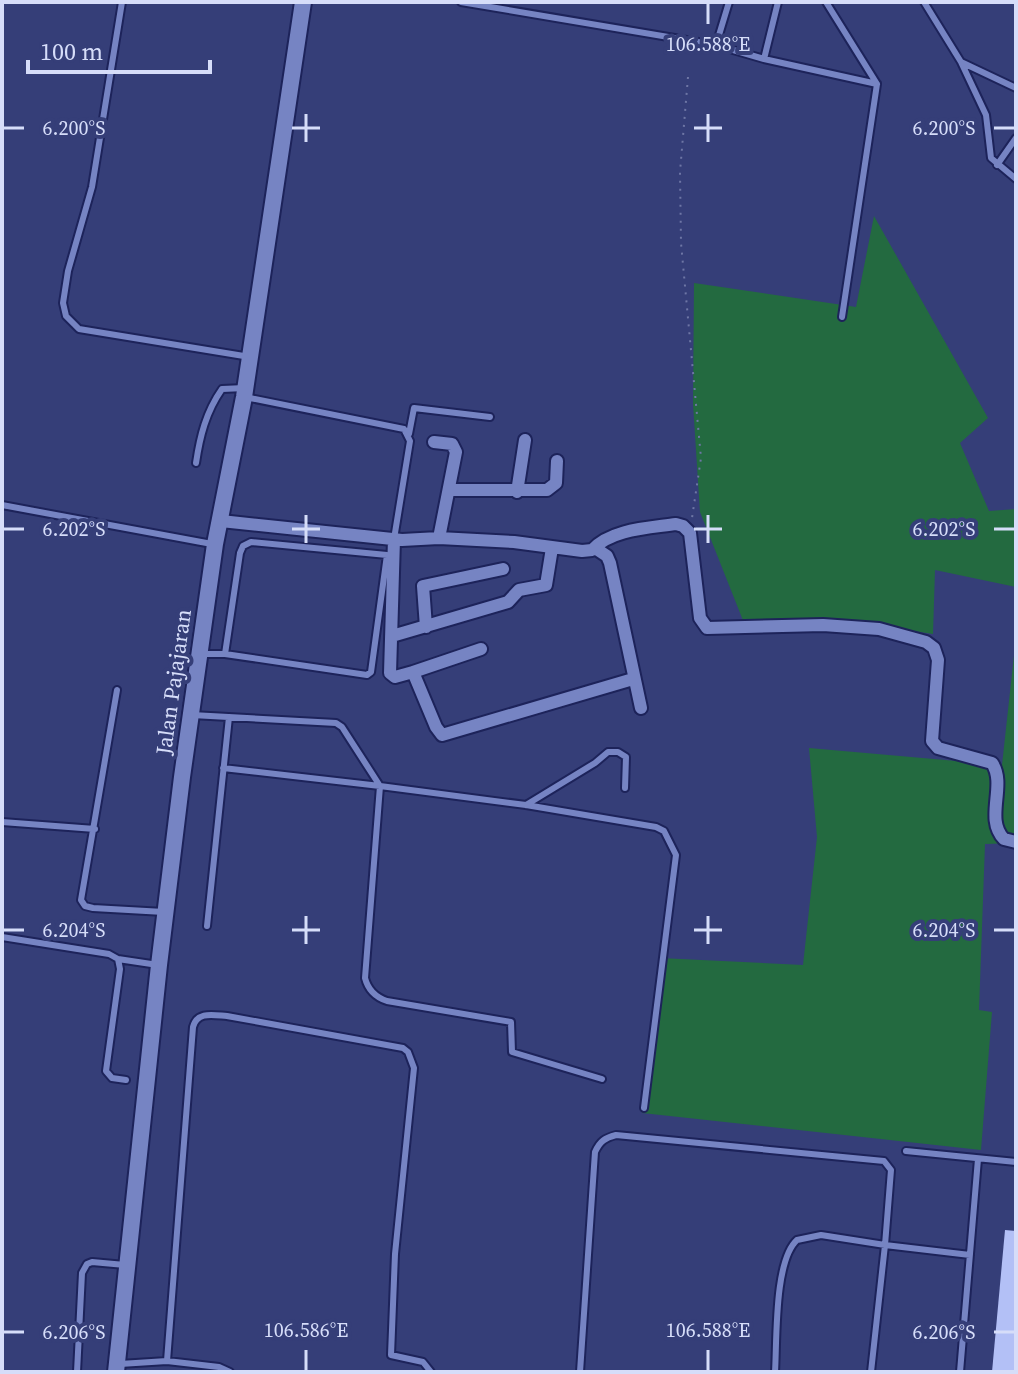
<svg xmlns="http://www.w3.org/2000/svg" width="1018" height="1374" viewBox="0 0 1018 1374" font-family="'Source Serif 4',serif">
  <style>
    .grass { fill: #236a40 }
    .building { fill: #b3c0f6 }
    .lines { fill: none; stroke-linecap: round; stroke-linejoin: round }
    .lane-casing { stroke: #1d235a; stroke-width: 10 }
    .street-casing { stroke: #1d235a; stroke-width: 16 }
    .secondary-casing { stroke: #1d235a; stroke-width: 20 }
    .path { stroke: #6e76a5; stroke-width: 2; stroke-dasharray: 2 6; stroke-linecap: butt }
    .lane { stroke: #7684c3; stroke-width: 6 }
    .street { stroke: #7684c3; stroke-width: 12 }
    .secondary { stroke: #7684c3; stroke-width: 16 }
    .ticks { fill: none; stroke: #d6ddf9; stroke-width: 3 }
    .labels { text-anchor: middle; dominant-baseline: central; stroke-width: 8; stroke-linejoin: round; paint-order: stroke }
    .street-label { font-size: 22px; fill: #d6ddf9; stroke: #353e78 }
    .ticks-label { font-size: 20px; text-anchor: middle; fill: #d6ddf9; stroke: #353e78; stroke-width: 8; stroke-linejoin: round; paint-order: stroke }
  </style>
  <rect width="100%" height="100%" fill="#353e78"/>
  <path class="grass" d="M874 216 988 418 960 443 989 511 1016 509V587L935 570 933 634 843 620 744 623 700 512 693 404 694 283 856 307Z
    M1016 637V843L985 844 979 1010 992 1012 981 1150 642 1113 660 958 803 965 817 837 809 748 1002 765Z"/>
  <path class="building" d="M1005 1230 1016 1231V1372H992Z"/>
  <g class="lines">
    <defs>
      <path id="lane" d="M122 2 92 187 68 271 63 303 66 316 79 329 250 357
        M461 2 716 45 764 59
        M778 2 764 59 877 84 842 317
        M826 2 877 84
        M924 2 961 62 986 115 991 158 1016 179
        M716 45 729 2
        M961 62 1016 88
        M997 165 1016 138
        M245 397 404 429 410 441 394 539
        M409 434 414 408 490 417
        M196 463C200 436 206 412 222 389L245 388
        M2 505 212 544
        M203 654H225L367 675 371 672 387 555 251 542 243 546 240 553 225 654
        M117 690 81 900 85 906 93 908 164 912
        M192 715 336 723 342 727 380 786 526 805 656 827 664 831 676 855 644 1108
        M223 768 380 786 365 978C368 990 375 997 387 1001L511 1022 512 1052 602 1079
        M526 805 595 763 608 752H618L626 757 625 788
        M2 822 95 829
        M207 926 229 717
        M2 937 109 954 118 959 120 969 106 1071 112 1078 126 1080
        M118 959 158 965
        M906 1151 1016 1162
        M167 1361 219 1367 230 1372
        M120 1364 167 1361 193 1027C197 1011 213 1015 227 1016L403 1048 408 1052 414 1068 395 1254 391 1355 423 1362 431 1372
        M77 1372 82 1273 87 1264 92 1262 125 1265
        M580 1372 595 1152C600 1141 605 1138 616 1135L884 1161 891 1170 885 1245 970 1255
        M775 1372C777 1341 774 1261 797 1240L821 1235 885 1245 871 1372
        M960 1372 978 1159"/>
      <path id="street" d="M434 442 452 444 456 452 439 538
        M449 490H547L556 483 557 461
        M517 492 525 440
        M221 521 402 540 439 538 514 542 582 551 592 550C611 529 649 528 676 524L683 526 690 533 700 618 707 628 823 625 879 629 926 642 934 648 938 660 932 741 938 748 992 763C1007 785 984 819 1004 839L1016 842
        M394 539 390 673 395 677 413 672 436 727 442 735 633 679
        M595 548 607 556 610 563 641 708
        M426 627 423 586 503 569
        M392 636 508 602 519 590 546 585 552 548
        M413 672 481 649"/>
      <path id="secondary" d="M116 1372 159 965 182 777 215 544 244 397 303 2"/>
    </defs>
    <use href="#lane" class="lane-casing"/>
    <use href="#street" class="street-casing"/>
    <use href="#secondary" class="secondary-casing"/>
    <path class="path" d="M688 77 680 172 681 243 701 458 692 518"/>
    <use href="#lane" class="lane"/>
    <use href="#street" class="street"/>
    <use href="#secondary" class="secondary"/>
  </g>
  <path class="ticks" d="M708 4V24M306 114V142M708 114V142M4 128H24M292 128H320M694 128H722M994 128H1014M306 515V543M708 515V543M4 529H24M292 529H320M694 529H722M994 529H1014M306 916V944M708 916V944M4 930H24M292 930H320M694 930H722M994 930H1014M4 1332H24M994 1332H1014M306 1350V1370M708 1350V1370"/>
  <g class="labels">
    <g class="street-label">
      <text transform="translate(173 682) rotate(-82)">Jalan Pajajaran</text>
    </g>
  </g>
  <g class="ticks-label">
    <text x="708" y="51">106.588°E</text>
    <text x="74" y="135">6.200°S</text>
    <text x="944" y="135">6.200°S</text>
    <text x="74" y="536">6.202°S</text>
    <text x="944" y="536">6.202°S</text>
    <text x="74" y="937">6.204°S</text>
    <text x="944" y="937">6.204°S</text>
    <text x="306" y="1337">106.586°E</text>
    <text x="708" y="1337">106.588°E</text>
    <text x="74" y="1339">6.206°S</text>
    <text x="944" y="1339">6.206°S</text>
  </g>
  <rect width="1018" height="1374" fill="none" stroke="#d6ddf9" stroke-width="8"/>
  <path d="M28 60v12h182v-12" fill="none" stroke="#d6ddf9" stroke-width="4"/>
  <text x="40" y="60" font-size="24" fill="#d6ddf9" stroke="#353e78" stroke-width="6" paint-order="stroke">100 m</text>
</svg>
